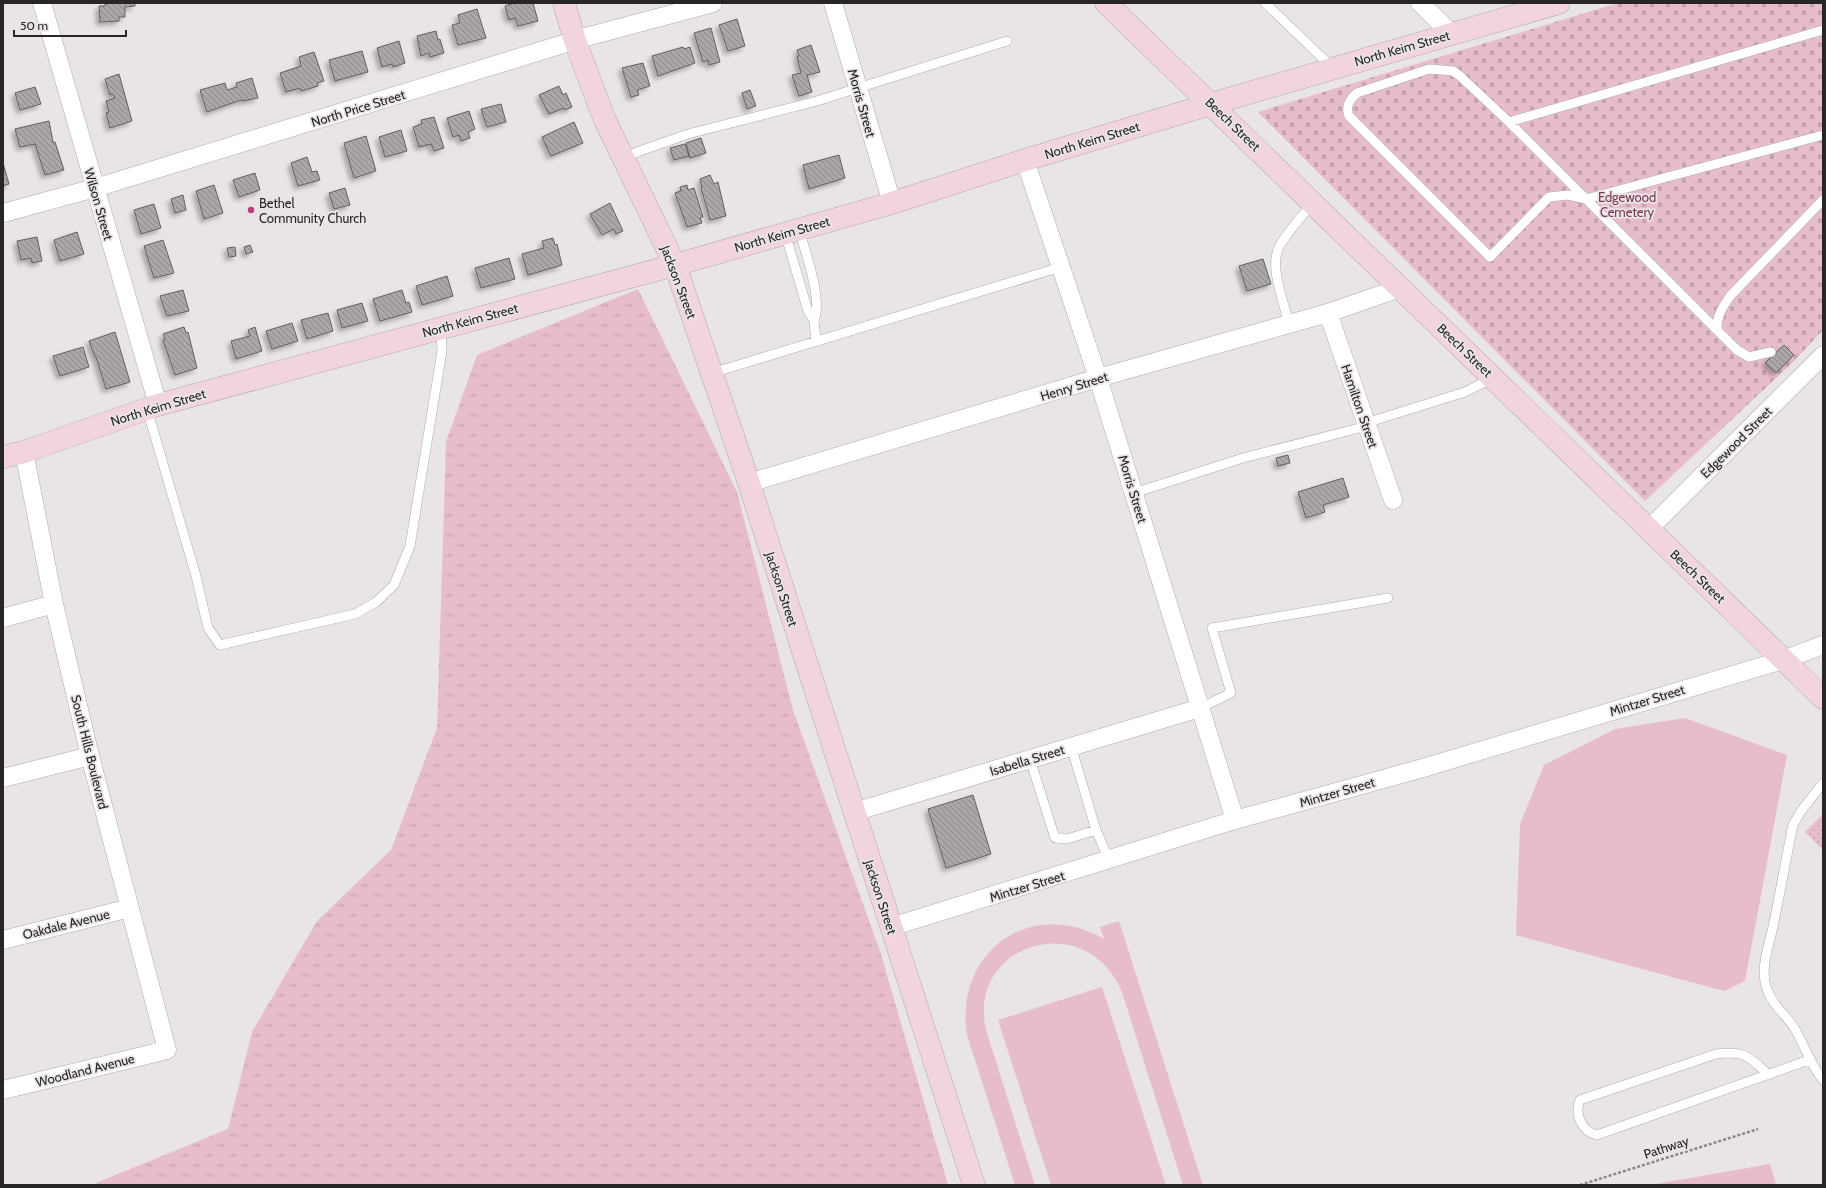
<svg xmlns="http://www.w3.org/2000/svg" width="1826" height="1188" viewBox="0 0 1826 1188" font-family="Cabin,sans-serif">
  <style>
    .grass { fill: url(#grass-tufts) }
    .cemetery { fill: url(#cemetery-stones) }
    .park { fill: url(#park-dots) }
    .pitch { fill: #e7bdcc }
    .building { fill: url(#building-back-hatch); stroke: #646062; filter: url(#shadow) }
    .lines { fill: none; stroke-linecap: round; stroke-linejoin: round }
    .lane-casing { stroke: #afaaac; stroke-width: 10 }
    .street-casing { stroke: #afaaac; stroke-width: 19 }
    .secondary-casing { stroke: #afaaac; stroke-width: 23 }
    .path { stroke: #8a8788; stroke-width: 2.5; stroke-dasharray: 3 2; stroke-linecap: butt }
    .lane { stroke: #fff; stroke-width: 9 }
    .street { stroke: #fff; stroke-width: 18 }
    .secondary { stroke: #f1d4e0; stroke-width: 22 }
    .poi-dot { fill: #c13b7c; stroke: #e9e4e6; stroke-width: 1.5 }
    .labels { text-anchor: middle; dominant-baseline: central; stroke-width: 3.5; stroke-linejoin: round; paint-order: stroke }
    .street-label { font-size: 13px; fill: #272526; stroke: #e9e4e6 }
    .park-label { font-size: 13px; fill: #7d3856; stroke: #e9e4e6 }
    .poi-label { font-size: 13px; fill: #272526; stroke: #e9e4e6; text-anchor: start }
  </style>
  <defs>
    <pattern id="grass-tufts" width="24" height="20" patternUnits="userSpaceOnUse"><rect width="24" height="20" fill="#e7bdcc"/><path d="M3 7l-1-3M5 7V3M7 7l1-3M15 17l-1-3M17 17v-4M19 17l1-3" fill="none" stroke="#c6a2af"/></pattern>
    <pattern id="cemetery-stones" width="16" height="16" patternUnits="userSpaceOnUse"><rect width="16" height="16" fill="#e7bdcc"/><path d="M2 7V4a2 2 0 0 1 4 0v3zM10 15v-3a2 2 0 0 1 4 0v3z" fill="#c6a2af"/></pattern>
    <pattern id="park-dots" width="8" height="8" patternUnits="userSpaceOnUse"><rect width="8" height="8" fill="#e7bdcc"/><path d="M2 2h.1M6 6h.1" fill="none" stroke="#c6a2af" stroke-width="1.8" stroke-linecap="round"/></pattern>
    <pattern id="building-back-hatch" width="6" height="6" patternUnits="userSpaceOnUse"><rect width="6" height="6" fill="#aba6a7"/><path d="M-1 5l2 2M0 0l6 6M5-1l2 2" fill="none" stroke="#8b8788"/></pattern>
    <filter id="shadow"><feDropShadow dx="-3.5" dy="3.5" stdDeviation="2" flood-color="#0004"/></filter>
  </defs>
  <rect width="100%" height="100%" fill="#e9e4e6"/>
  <path class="grass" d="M638 289 737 492 793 710 880 951 948 1185H91L228 1129 252 1032 317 921 391 850 437 728 446 442 477 355Z"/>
  <path class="cemetery" d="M1618 3H1823V330L1793 362 1645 501 1258 112Z"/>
  <path class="park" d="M1823 814V850L1805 832Z"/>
  <path class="pitch" d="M1685 718 1787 755 1745 981 1724 991 1516 935 1520 824 1544 765 1615 729Z
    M1119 921 1203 1185H1183L1122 992C1086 906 966 944 986 1030L1035 1185H1015L967 1035C954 952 1031 896 1104 939L1100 927Z
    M1102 987 1166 1185H1051L998 1020Z
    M1770 1164 1776 1185H1650Z"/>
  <path class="building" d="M105 3H135V6L125 7V17H119V21L100 22 99 6H105Z
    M514 3H533L538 21 518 26 515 18 509 20 505 6Z
    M477 9 486 38 458 45 452 25 460 23 458 15Z
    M737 19 745 46 728 51 719 25Z
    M711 28 720 62 709 65 708 60 703 62 694 33Z
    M436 31 438 40 440 39 444 53 430 57 429 53 421 56 417 36Z
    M399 41 405 63 393 67 392 64 382 67 377 48Z
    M811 45 820 72 807 75 812 92 799 96 792 75 801 73 797 57 799 56 797 50Z
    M683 47 684 49 690 47 695 63 658 76 652 56Z
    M362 51 368 72 335 81 329 60Z
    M314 52 324 81 317 83 318 86 301 91 300 88 286 92 280 73 301 66 299 57Z
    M643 63 650 86 637 90 639 95 631 97 622 68Z
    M119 74 132 121 110 128 106 113 109 112 106 101 115 98 113 94 110 95 105 79Z
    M252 78 258 98 242 101 241 100 207 112 200 90 225 83 227 90 237 87 236 83Z
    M559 86 563 95 566 93 572 107 565 110 564 108 549 114 539 95Z
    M35 87 41 104 20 110 15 93Z
    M750 90 756 106 747 109 742 93Z
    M501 104 506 122 487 127 481 109Z
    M469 111 475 129 468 132 470 138 461 141 459 135 453 137 447 118Z
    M434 117 444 148 434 151 431 144 419 147 413 127 422 124 421 120Z
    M49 121 53 142H55L64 170 45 175 35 144 20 147 15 129Z
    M574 122 583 143 551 156 542 137Z
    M401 130 407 151 385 157 379 137Z
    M366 136 376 171 354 178 344 143Z
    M701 138 706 153 690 158 686 143Z
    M685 144 689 156 674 160 670 148Z
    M839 155 845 178 809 189 803 165Z
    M307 157 312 172 317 171 320 180 298 186 291 163Z
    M3 163 9 184 3 186Z
    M255 173 260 190 239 197 233 180Z
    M710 175 714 184 718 182 726 216 710 220 701 188 702 187 700 179Z
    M214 185 223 213 204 219 196 191Z
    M687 185 688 190 694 188 703 217 700 218 702 223 687 227 675 193 681 191 680 187Z
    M345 188 350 205 334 209 329 193Z
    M183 195 186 210 175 213 171 199Z
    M610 203 623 231 616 234 614 229 602 235 590 214Z
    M154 204 161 228 141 234 134 210Z
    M77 232 84 254 60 261 54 240Z
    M37 237 42 261 32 263 31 258 21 260 17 241Z
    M553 238 555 245 557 244 562 265 528 275 522 254 544 248 542 241Z
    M163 240 174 273 154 278 144 246Z
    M250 245 253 252 246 254 244 247Z
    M235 247 236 256 229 257 227 248Z
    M509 258 515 279 481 288 475 268Z
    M1263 259 1271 284 1247 291 1239 266Z
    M447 276 453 296 422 305 416 286Z
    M183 290 189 311 167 316 160 296Z
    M402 290 406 303 409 302 412 312 380 321 373 299Z
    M362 303 368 321 342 328 337 310Z
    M328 313 333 331 307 339 301 320Z
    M292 323 298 341 272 349 266 331Z
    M184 327 186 333 188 332 197 368 175 375 163 340 165 339 163 334Z
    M255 327 262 351 236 359 231 341 250 336 248 330Z
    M115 332 130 382 106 389 96 357H95L89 341Z
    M1784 345 1794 355 1776 373 1765 363Z
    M83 347 89 367 60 376 53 356Z
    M1288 455 1290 463 1278 466 1276 458Z
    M1343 478 1349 497 1323 505 1325 512 1306 518 1298 492Z
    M973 795 991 854 946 868 928 809Z"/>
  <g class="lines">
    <defs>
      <path id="lane" d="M1265 3 1332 67
        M1823 30 1509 122 1460 76 1453 71 1429 69 1357 93C1350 99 1345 106 1349 116L1490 257 1549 197 1568 195 1586 199 1823 135
        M1509 122 1737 350 1749 357 1771 352
        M623 157 688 134 817 101 1007 41
        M799 229C805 251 823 300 814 320
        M785 233 808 311 814 320 816 342
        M1289 324C1284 302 1268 265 1280 245 1289 230 1302 216 1313 203
        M1717 330C1716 316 1723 307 1730 296L1823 200
        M712 373 1061 267
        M147 409 196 576 208 628 220 645 355 614 376 602 394 585 410 546 442 351 441 328
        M1366 423 1465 392 1493 378
        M1134 493 1243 458 1367 426
        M1200 708 1231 693 1212 628 1388 598
        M1030 759 1055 838 1067 839 1096 830 1071 746
        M1823 783 1801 811 1793 825C1786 859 1780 893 1773 927 1768 948 1759 971 1768 992 1774 1007 1787 1016 1795 1029 1805 1046 1810 1064 1823 1080
        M1096 830 1109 860
        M1769 1075C1749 1057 1745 1050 1716 1054L1580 1100C1574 1114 1582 1132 1597 1135L1809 1060"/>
      <path id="street" d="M42 3 158 405
        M833 3 892 203
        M1420 3 1452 34
        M1025 160 1098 378 1235 820
        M3 213 95 188 586 37 713 3
        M1328 313 1393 500
        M749 483 1098 378 1328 313 1400 288
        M1649 529 1823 355
        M3 618 54 604
        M3 778 90 756
        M854 812 1200 708
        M891 927 1235 820 1423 768 1783 660 1823 645
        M3 940 130 908
        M3 1090 167 1050 90 756 54 604 24 452"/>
      <path id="secondary" d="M564 3 575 41 604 118 675 265 749 483 974 1185
        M1106 3 1823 698
        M3 457 24 452 158 405 675 265 892 203 1025 160 1211 104 1559 3"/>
    </defs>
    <use href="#lane" class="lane-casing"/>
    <use href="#street" class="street-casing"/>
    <use href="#secondary" class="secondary-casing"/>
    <path class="path" d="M1580 1185 1758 1129"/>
    <use href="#lane" class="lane"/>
    <use href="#street" class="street"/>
    <use href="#secondary" class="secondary"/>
  </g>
  <circle class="poi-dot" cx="251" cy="210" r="4"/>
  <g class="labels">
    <g class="street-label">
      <text transform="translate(1402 48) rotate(-16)">North Keim Street</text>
      <text transform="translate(862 103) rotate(74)">Morris Street</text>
      <text transform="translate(358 108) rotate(-17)">North Price Street</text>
      <text transform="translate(1233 124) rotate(44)">Beech Street</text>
      <text transform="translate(1092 140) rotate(-17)">North Keim Street</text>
      <text transform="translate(99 204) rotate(74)">Wilson Street</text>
      <text transform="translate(782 234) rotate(-16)">North Keim Street</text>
      <text transform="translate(679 282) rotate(69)">Jackson Street</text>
      <text transform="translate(470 320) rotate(-15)">North Keim Street</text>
      <text transform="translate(1465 350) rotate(44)">Beech Street</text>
      <text transform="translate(1074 386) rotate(-17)">Henry Street</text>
      <text transform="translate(1360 406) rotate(71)">Hamilton Street</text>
      <text transform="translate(158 407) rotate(-17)">North Keim Street</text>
      <text transform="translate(1736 442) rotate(-45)">Edgewood Street</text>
      <text transform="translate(1133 489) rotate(73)">Morris Street</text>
      <text transform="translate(1698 576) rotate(44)">Beech Street</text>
      <text transform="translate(782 589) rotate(72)">Jackson Street</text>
      <text transform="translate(1647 700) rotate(-17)">Mintzer Street</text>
      <text transform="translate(90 752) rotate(76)">South Hills Boulevard</text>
      <text transform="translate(1027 760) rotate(-17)">Isabella Street</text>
      <text transform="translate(1337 792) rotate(-16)">Mintzer Street</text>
      <text transform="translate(1027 886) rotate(-17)">Mintzer Street</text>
      <text transform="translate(881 897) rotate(72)">Jackson Street</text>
      <text transform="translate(66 924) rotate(-14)">Oakdale Avenue</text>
      <text transform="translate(85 1070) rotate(-14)">Woodland Avenue</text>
      <text transform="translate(1666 1147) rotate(-18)">Pathway</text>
    </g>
    <g class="park-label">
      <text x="1627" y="197">Edgewood<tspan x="1627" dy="15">Cemetery</tspan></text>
    </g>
    <g class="poi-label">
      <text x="259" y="203">Bethel<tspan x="259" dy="15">Community Church</tspan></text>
    </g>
  </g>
  <rect width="1826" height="1188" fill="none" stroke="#272526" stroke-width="8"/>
  <path d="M14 30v6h112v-6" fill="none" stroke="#272526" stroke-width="2"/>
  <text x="20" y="30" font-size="12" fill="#272526" stroke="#e9e4e6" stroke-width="3" paint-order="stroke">50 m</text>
</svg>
